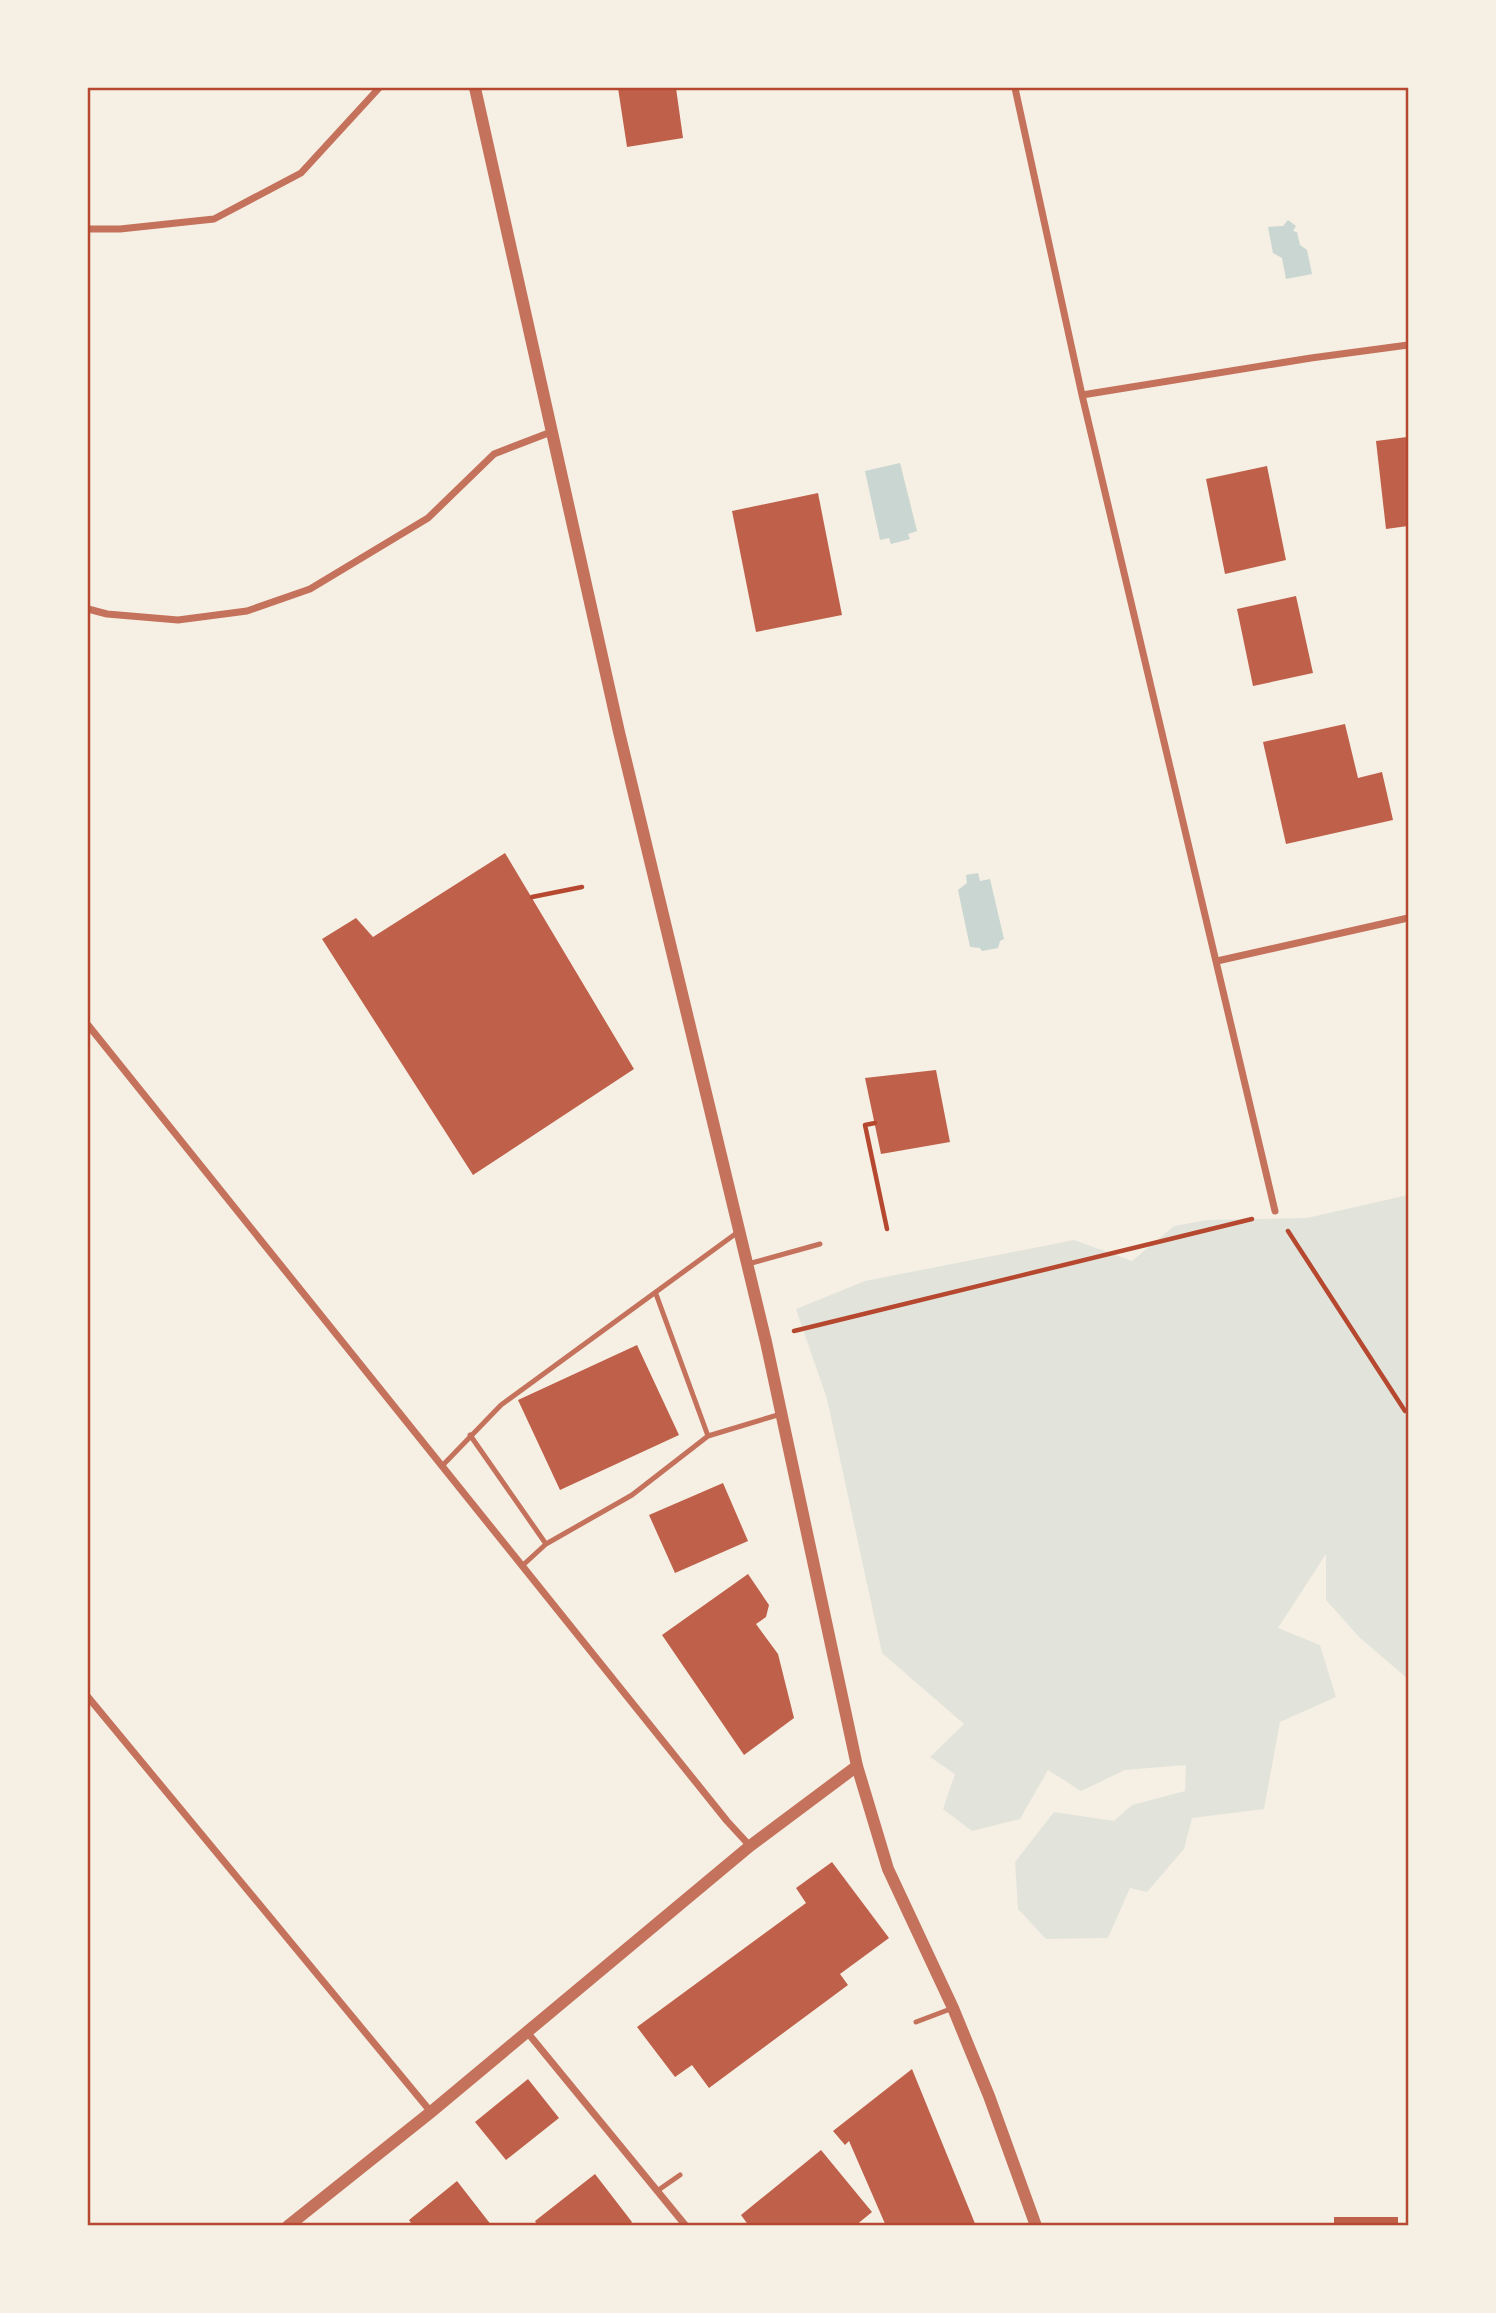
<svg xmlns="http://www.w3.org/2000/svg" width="1496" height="2313" viewBox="0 0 1496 2313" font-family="'Golos Text',sans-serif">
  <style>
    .green { fill: #e2e4dc }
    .water { fill: #c9d6d2 }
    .building { fill: #bf614a }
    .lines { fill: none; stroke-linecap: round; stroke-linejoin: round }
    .path { stroke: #b5482f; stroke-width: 4.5 }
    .service { stroke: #c5725c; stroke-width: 5 }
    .minor { stroke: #c5725c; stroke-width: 7 }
    .tertiary { stroke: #c5725c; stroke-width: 12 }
    .neatline { fill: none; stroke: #b5482f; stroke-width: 2.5 }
  </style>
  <rect width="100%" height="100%" fill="#f6efe4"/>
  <path class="green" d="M1408 1195V1679L1359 1637 1326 1600V1554L1278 1628 1320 1645 1336 1697 1280 1722 1264 1809 1192 1818 1184 1849 1147 1892 1130 1888 1108 1938 1046 1939 1018 1909 1015 1862 1054 1812 1114 1821 1132 1805 1185 1791 1186 1765 1125 1770 1081 1791 1048 1770 1020 1819 972 1831 943 1809 955 1774 930 1757 964 1724 882 1653 827 1399 796 1309 865 1281 1074 1240 1132 1261 1174 1226 1207 1220 1307 1218Z"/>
  <path class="water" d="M1288 220 1296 226 1293 231 1297 232 1300 245 1307 250 1312 274 1286 279 1282 258 1273 253 1268 227 1283 226Z
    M900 463 917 531 908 534 910 539 891 544 889 538 880 540 865 471Z
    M978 873 980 881 990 879 1004 939 1000 941 998 948 982 951 980 948 970 947 958 890 967 883 966 875Z"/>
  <path class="building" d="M618 88H676L683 138 627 147Z
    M1407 437 1408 526 1386 529 1376 441Z
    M1267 466 1286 560 1225 574 1206 479Z
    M818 493 842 615 756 632 732 511Z
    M1296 596 1313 673 1253 686 1237 609Z
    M1345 724 1358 778 1382 772 1393 820 1286 844 1263 742Z
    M505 853 634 1069 473 1175 322 939 356 918 373 937Z
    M936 1070 950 1142 881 1154 865 1078Z
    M637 1345 679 1435 560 1490 518 1400Z
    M723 1483 748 1541 675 1573 649 1515Z
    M748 1574 769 1605 766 1617 756 1624 778 1654 794 1718 744 1755 662 1635Z
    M832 1862 889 1938 840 1974 848 1985 709 2088 692 2065 675 2077 637 2027 806 1903 796 1888Z
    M912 2069 976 2226H886L849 2141 845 2145 833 2131Z
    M528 2079 559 2118 506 2160 475 2122Z
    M821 2150 872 2212 855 2226H749L741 2215Z
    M595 2174 632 2222 628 2226H538L535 2221Z
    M457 2181 492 2226H413L409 2220Z
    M1334 2217H1398V2226H1334Z"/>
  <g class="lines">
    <path class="path" d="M532 897 582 887
      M875 1123 865 1125 887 1229
      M1288 1231 1405 1411
      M794 1331 1252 1219"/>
    <path class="service" d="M748 1264 820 1244
      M656 1294 708 1436 781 1414
      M470 1435 546 1544
      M442 1466 501 1405 738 1232
      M522 1566 546 1544 632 1495 708 1436
      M916 2022 953 2008
      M657 2191 680 2175"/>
    <path class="minor" d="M1015 88 1082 395 1275 1211
      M88 229H120L214 219 301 173 379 88
      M1082 395 1311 358 1408 345
      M88 609 107 614 178 620 247 611 310 589 428 518 494 454 551 432
      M1217 961 1408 918
      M88 1025 727 1821 750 1846
      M88 1697 431 2112
      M527 2032 686 2226"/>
    <path class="tertiary" d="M475 88 619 732 766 1342 857 1766 888 1869 953 2008 989 2096 1036 2226
      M288 2226 431 2112 750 1846 857 1766"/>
  </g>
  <rect width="1496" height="2313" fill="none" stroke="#f6efe4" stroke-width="178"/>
  <rect x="89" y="89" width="1318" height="2135" class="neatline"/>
</svg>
